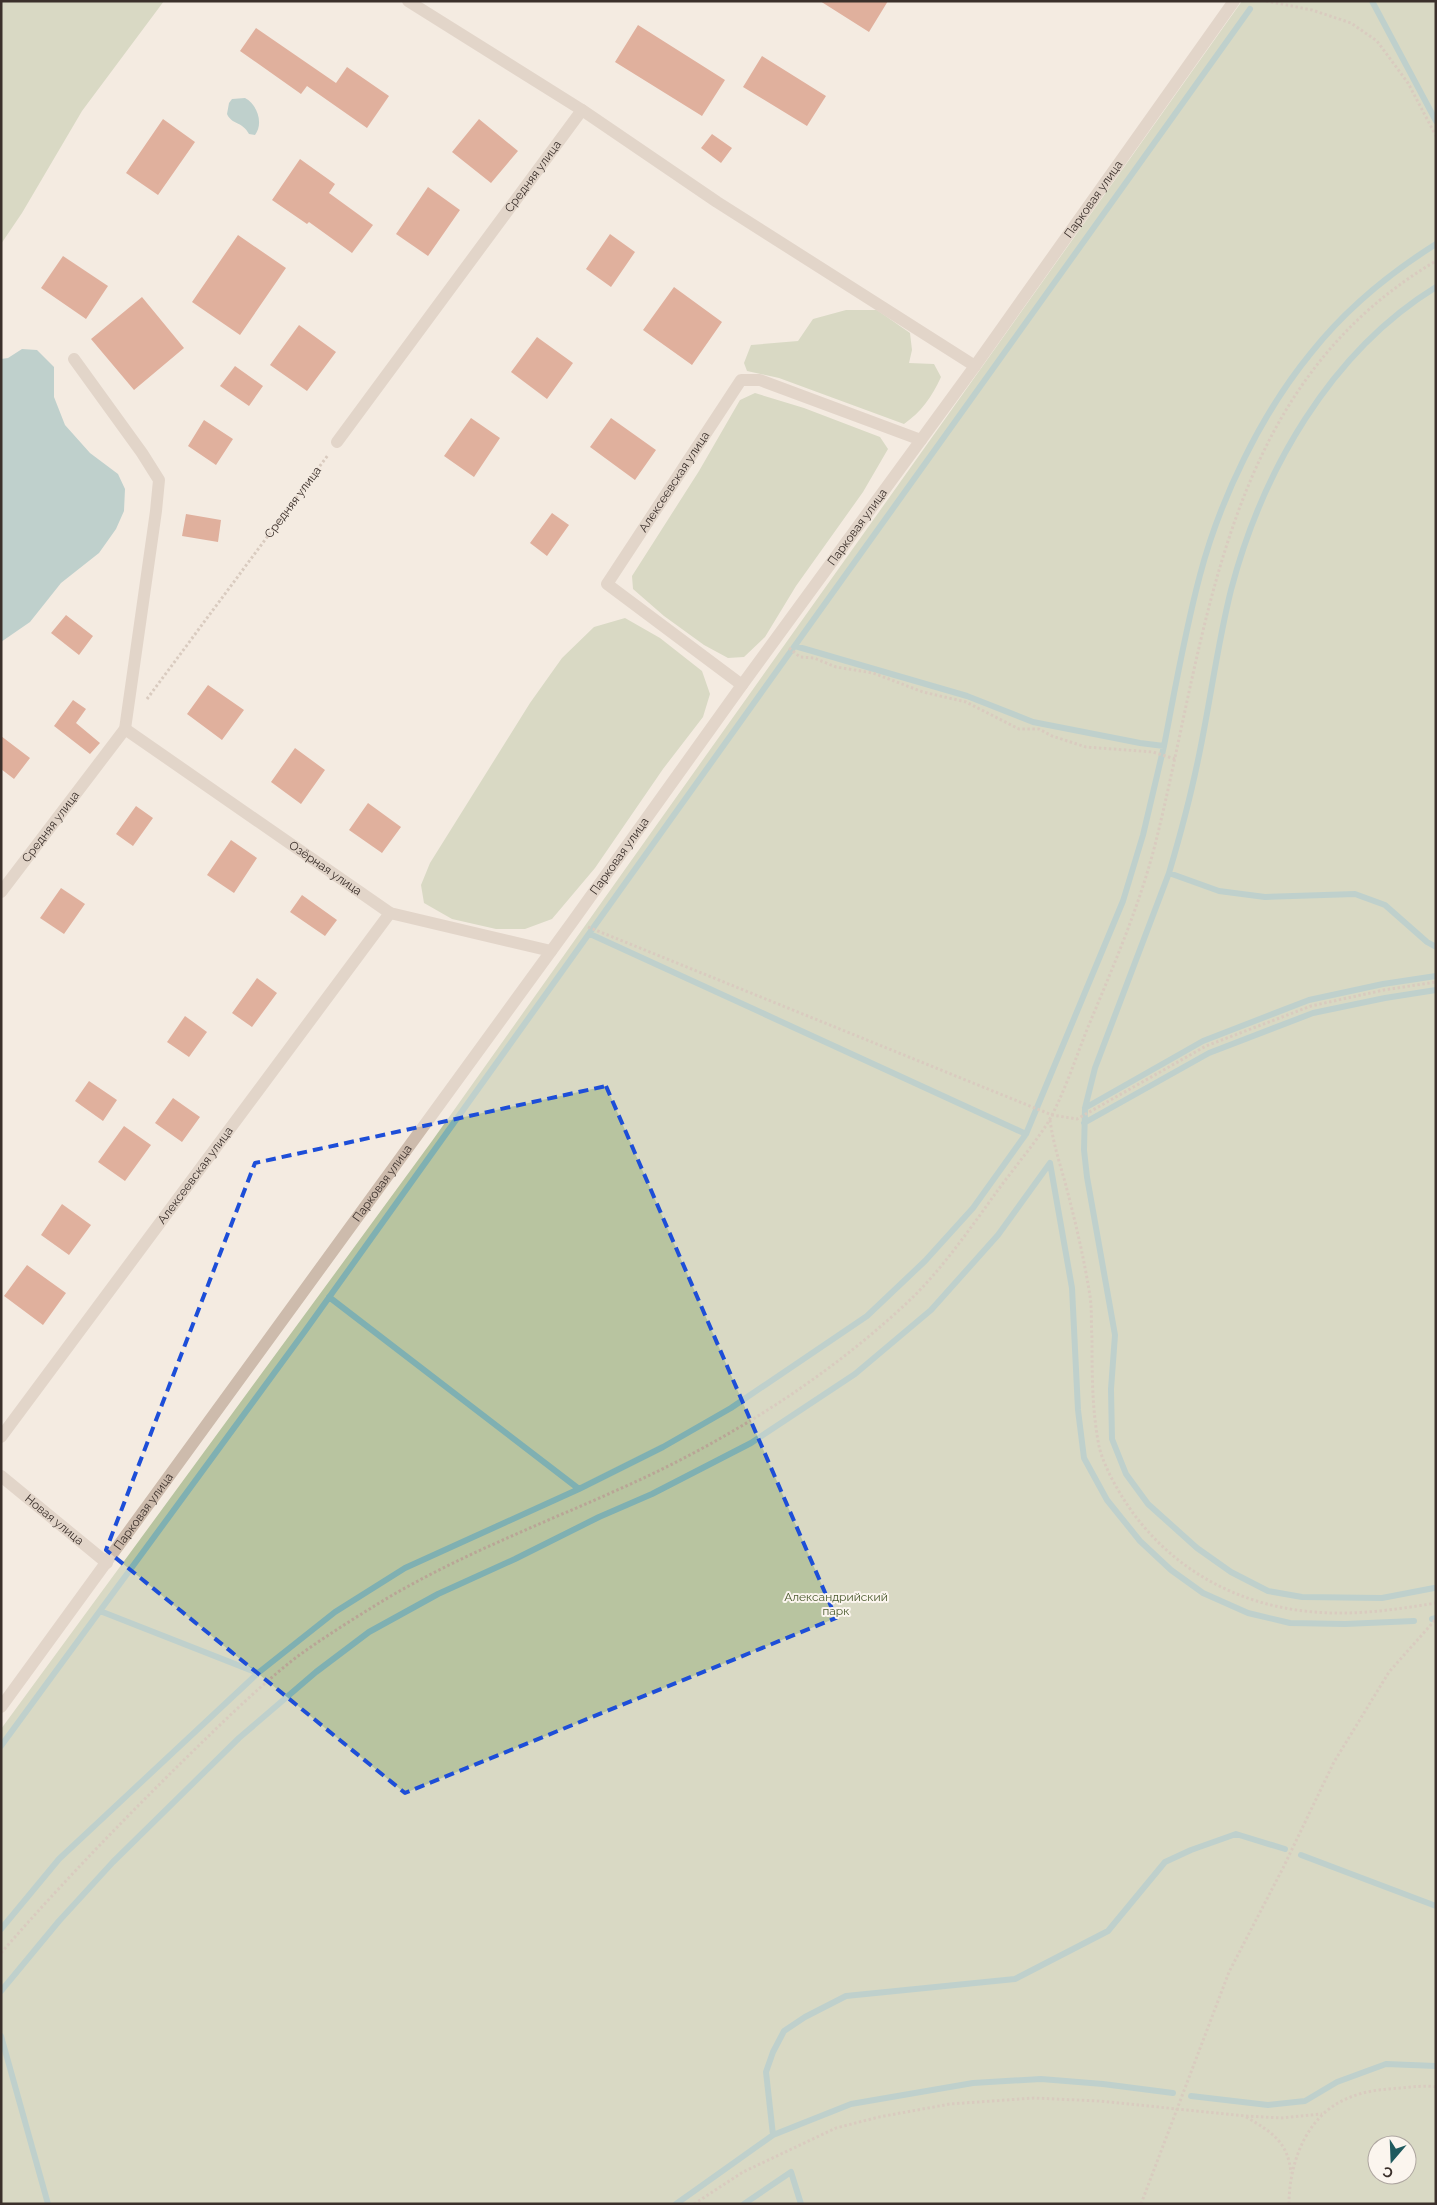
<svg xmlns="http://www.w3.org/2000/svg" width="1437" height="2205" viewBox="0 0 1437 2205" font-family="Raleway,sans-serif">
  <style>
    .green { fill: #b8c4a0; fill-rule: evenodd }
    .water { fill: #7fb0b2 }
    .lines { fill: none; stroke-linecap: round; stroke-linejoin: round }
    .stream { stroke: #7fb0b2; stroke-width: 6 }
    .building { fill: #c8694b }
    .path { stroke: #b9a596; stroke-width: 3; stroke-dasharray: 2.5 2.5; stroke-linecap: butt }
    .street { stroke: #cdbbac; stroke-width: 12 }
    .marked { fill: none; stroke: #1d4ed8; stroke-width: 4; stroke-dasharray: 10 6; stroke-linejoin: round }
    .labels { text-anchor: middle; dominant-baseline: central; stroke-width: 4; stroke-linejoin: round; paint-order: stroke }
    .street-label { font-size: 12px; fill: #3b302b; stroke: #fbf5ee }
    .park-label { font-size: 12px; fill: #4a5a2e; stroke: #fbf5ee }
  </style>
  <rect width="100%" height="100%" fill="#f4ebe1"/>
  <path class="green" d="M1 1H164L82 111 22 213 1 244Z
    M1242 1H1436V2204H1V1729L432 1141ZM1377 2145H1407V2175H1377Z
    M846 310H877L910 333 912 350 909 363 934 364 941 377C932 397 921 412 904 424L779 378 747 371 744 363 751 345 798 341 813 319Z
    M755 393 804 408 880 437 888 449 863 492 796 586 765 637 744 657 728 658 704 645 664 616 633 589 632 576 699 471 740 400Z
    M625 618 660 638 702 671 710 694 703 717 663 769 595 868 552 919 525 929H496L452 919 424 903 421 885 430 863 530 703 562 658 594 627Z"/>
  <path class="water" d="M245 98C257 104 264 123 255 135L249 134C242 121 232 125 227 114L229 103 232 99Z
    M22 349 37 350 54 367V397L65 425 90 453 118 474 125 489 124 511 116 529 99 553 61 583 30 622 1 642V359L8 358Z"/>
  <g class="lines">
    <path class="stream" d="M1372 1 1436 121
      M795 646 967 696 1033 722 1140 743 1164 746C1175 689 1185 631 1200 575 1220 499 1261 414 1311 353 1345 310 1390 273 1436 244
      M1169 873C1180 836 1190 799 1198 760 1210 704 1217 646 1231 590 1262 472 1330 352 1436 287
      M1085 1108 1203 1041 1309 1000 1383 984 1436 976
      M1084 1123 1209 1053 1313 1013 1385 998 1436 990
      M1026 1134 1123 901 1143 835 1164 746
      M579 1489 663 1447 731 1408 867 1316 925 1261 973 1208 1026 1134 590 934
      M1434 1588 1382 1598 1302 1597 1268 1591 1231 1572 1197 1548 1148 1504 1126 1474 1112 1439 1111 1389 1115 1335 1087 1177 1084 1150 1085 1108 1095 1068 1169 873 1219 891 1265 897 1355 894 1385 905 1427 942 1436 947
      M1432 1619 1436 1618
      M258 1673 335 1612 405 1568 579 1489 329 1297
      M1 1746 305 1331 1250 9
      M1301 1855 1436 1906
      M1 1929 59 1859 258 1673 100 1611
      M1 1991 59 1921 113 1862 239 1738 316 1672 369 1632 438 1594 515 1559 599 1517 652 1494 751 1443 855 1374 931 1310 998 1235 1050 1163 1072 1288 1078 1410 1084 1458 1107 1500 1140 1541 1171 1570 1203 1593 1248 1613 1290 1623 1345 1624 1414 1621
      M1 2036 48 2204
      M1191 2096 1268 2105 1305 2101 1337 2082 1386 2064 1436 2066
      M773 2135 766 2072 773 2052 784 2031 805 2017 846 1996 1015 1979 1108 1931 1165 1862 1191 1850 1236 1834 1285 1849
      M676 2204 773 2135 851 2104 973 2083 1041 2079 1103 2084 1173 2093
      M744 2204 791 2172 801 2204"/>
  </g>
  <path class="building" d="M820 1H888L869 32Z
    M638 25 725 80 702 116 615 62Z
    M256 28 336 83 347 67 389 96 367 128 307 86 301 94 240 51Z
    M762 56 826 96 807 126 743 87Z
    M163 119 195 142 158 195 126 173Z
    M479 119 518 151 491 183 452 152Z
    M712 134 732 148 721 163 701 148Z
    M300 159 335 184 329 193 373 225 352 253 309 222 307 224 272 200Z
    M428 187 460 210 428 256 396 234Z
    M610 234 635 252 611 287 586 269Z
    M238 235 286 268 240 335 192 302Z
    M63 256 108 286 86 319 41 288Z
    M674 287 722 322 692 365 643 330Z
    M142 297 184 348 134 390 91 339Z
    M299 325 336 352 307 391 270 365Z
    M537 337 573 363 547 399 511 372Z
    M235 366 263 386 249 406 220 386Z
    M471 418 500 438 474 477 444 456Z
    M611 418 656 450 635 480 590 447Z
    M204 420 233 439 216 465 188 446Z
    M552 513 569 525 547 556 530 543Z
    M186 514 221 520 218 542 182 536Z
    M66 615 93 636 79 655 51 633Z
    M208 685 244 710 222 740 187 714Z
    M73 700 86 709 76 723 100 743 90 754 54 726Z
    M1 736 30 758 14 779 1 769Z
    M295 748 325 770 301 804 271 782Z
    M368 803 401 827 382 853 349 830Z
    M136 806 153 818 133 846 116 834Z
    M231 840 257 858 234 893 207 875Z
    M61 888 85 904 64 934 40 918Z
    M302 895 337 920 325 936 290 912Z
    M257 978 277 993 252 1027 232 1013Z
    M185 1016 207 1032 189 1057 167 1042Z
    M89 1081 117 1100 103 1121 75 1101Z
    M173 1098 200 1117 182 1142 155 1123Z
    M124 1126 151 1145 125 1181 98 1162Z
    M62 1204 91 1225 69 1255 41 1235Z
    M27 1265 66 1293 43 1325 4 1296Z"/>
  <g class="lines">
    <g class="path">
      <path d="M1266 1 1312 10 1351 23 1377 41 1408 83 1436 136"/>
      <path d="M789 648 800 657 814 658 836 667 873 673 923 692 966 702 1019 729H1039L1052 736 1086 747 1153 752 1175 759"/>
      <path id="s1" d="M147 699 328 455"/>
      <path d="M588 927 1052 1115 1077 1119 1206 1046 1311 1006 1384 990 1436 982"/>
      <path d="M1050 1120C1053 1142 1059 1161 1065 1182 1075 1220 1084 1258 1090 1296 1092 1309 1091 1324 1092 1338 1092 1374 1092 1410 1099 1446 1104 1469 1125 1504 1140 1522 1190 1584 1263 1614 1342 1613 1373 1613 1405 1608 1436 1603"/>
      <path d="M1 1953C60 1885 122 1821 186 1758 222 1723 258 1687 298 1656 323 1638 350 1621 376 1605 462 1552 559 1518 650 1475 744 1430 835 1371 911 1299 943 1268 972 1226 998 1190 1014 1168 1032 1147 1047 1124 1063 1097 1076 1057 1088 1027 1113 967 1140 905 1156 841 1209 627 1223 386 1436 261"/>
      <path d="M1246 2117C1272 2132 1288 2142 1291 2173"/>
      <path d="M694 2204 743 2172 836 2128 879 2117 950 2104 1034 2098 1099 2101 1246 2116 1281 2118 1322 2114"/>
      <path d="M1141 2204 1229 1972 1283 1868 1334 1762 1389 1672 1436 1619"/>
      <path d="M1289 2204C1289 2164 1306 2116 1346 2099 1363 2091 1383 2089 1401 2088 1413 2087 1425 2085 1436 2087"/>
    </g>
    <g class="street">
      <path d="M408 1 582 110 717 202 975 366"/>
      <path id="s2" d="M337 442 582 110"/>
      <path id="s3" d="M742 685 607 584 741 380H760L921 440"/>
      <path id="s4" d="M125 729 390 913 551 951"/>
      <path id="s5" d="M1 892 125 729 156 511 159 480 142 453 74 359"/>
      <path id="s6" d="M1 1437 390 913"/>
      <path id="s7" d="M1 1476 107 1563"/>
      <path id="s8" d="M1 1707 573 921 742 685 975 366 1234 1"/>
    </g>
  </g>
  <path d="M0 0H1437V2205H0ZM606 1086 836 1618 405 1793 106 1550 255 1163Z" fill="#f4ebe1" fill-opacity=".55" fill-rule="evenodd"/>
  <path class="marked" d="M606 1086 836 1618 405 1793 106 1550 255 1163Z"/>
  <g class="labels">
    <g class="street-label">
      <text stroke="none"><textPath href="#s2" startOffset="330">Средняя улица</textPath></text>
      <text stroke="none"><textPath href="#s8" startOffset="1862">Парковая улица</textPath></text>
      <text stroke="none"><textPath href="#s3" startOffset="291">Алексеевская улица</textPath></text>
      <text stroke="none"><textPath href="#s1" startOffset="245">Средняя улица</textPath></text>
      <text stroke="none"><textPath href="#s8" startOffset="1458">Парковая улица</textPath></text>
      <text stroke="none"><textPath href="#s5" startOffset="82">Средняя улица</textPath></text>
      <text stroke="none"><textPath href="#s8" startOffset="1052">Парковая улица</textPath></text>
      <text stroke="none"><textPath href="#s4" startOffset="244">Озёрная улица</textPath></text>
      <text stroke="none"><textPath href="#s6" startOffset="326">Алексеевская улица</textPath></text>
      <text stroke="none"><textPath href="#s8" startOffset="648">Парковая улица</textPath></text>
      <text stroke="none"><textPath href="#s8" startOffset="242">Парковая улица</textPath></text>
      <text stroke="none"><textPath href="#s7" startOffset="69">Новая улица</textPath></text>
    </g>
    <g class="park-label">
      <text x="836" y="1597">Александрийский<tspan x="836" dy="14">парк</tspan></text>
    </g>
  </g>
  <rect width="1437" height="2205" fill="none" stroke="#3b302b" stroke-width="5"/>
  <g transform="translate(1392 2160) rotate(199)"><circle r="24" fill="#fbf5ee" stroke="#aea6a0"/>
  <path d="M0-4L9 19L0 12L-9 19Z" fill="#1f5a5e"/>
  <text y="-8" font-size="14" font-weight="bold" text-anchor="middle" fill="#3b302b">С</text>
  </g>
</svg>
